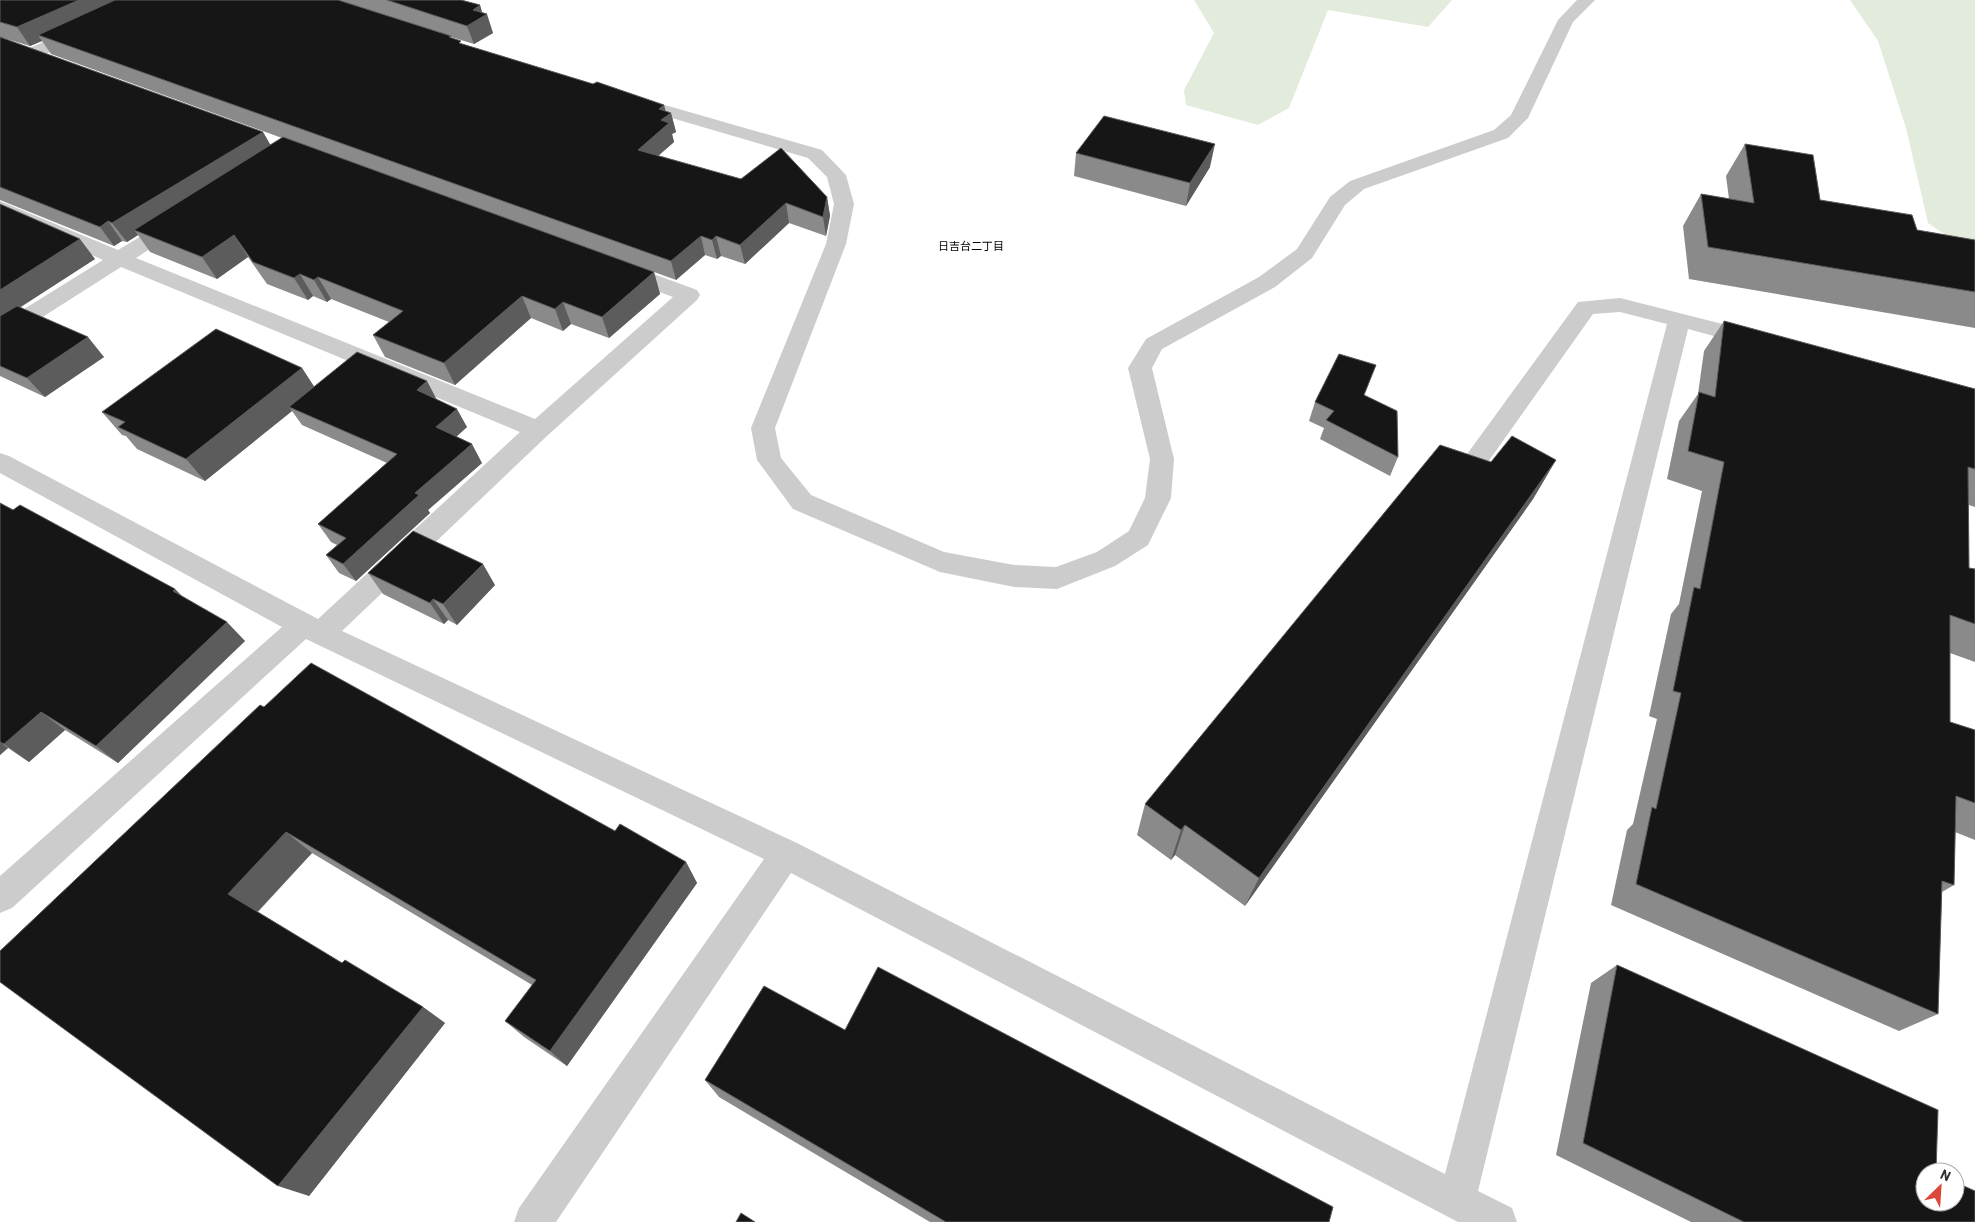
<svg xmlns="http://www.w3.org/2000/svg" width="1975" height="1222" viewBox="0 0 1975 1222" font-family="Barlow,'Noto Sans JP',sans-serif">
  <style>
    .green { fill: #e3ebdd }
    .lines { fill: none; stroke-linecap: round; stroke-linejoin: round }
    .minor { fill: #ccc; fill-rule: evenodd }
    .wall { fill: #8a8a8a; fill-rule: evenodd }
    .shaded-wall { fill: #5c5c5c }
    .building { fill: #161616; stroke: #5c5c5c }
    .labels { text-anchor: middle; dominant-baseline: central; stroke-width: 5; stroke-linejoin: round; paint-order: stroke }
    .far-neighbourhood-label { font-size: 11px; fill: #000; stroke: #fff }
  </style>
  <rect width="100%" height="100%" fill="#fff"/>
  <path class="green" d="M1194 0H1452L1428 27 1328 10 1289 108 1258 125 1186 105 1184 90 1214 33Z
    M1850 0H1975V255L1928 223 1906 128 1878 41Z"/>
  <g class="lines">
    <path class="minor" d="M1577 0H1595L1573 22 1528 118 1508 138 1364 189 1345 205 1312 258 1275 287 1162 349 1152 368 1174 459 1171 498 1148 545 1115 566 1057 589 1014 587 940 572 793 509 757 460 751 428 826 244 834 204 827 177 808 158 624 104 621 100 624 96 630 95 822 150 846 175 854 204 846 244 775 428 781 458 811 495 944 552 1014 565 1056 567 1097 552 1129 531 1145 498 1150 459 1128 368 1146 339 1259 277 1297 249 1330 197 1350 181 1494 130 1511 115 1558 20Z
      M80 26 86 27 89 31 86 35 37 58 31 59 25 58 22 54 25 50Z
      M0 201 118 250 170 219 177 217 184 219 187 223 184 227 136 258 535 419 673 297 613 275 610 270 613 265 621 263 629 265 697 290 700 295 697 300 547 436 342 631 797 843 1445 1174 1667 324 1620 312 1593 314 1476 479 1467 481 1458 479 1454 472 1578 302 1620 298 1762 334 1765 339 1762 344 1754 347 1688 329 1478 1191 1512 1208 1517 1222H1458L791 873 556 1222H514L519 1208 764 859 306 639 12 908 0 913V876L282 627 0 473V453L9 456 318 619 520 432 121 267 8 339 0 341V324L103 260 0 214Z"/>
  </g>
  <path class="wall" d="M0 0H461L480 5 482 12 493 33 474 44 451 37V38L462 44 593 84 664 105 665 111 671 113 676 132 672 134 674 142 658 156 741 179 827 197 830 216 826 236 789 223 745 264 721 256 717 259 705 255 676 280 654 272 660 294 609 338 571 324 563 331 531 318 455 385 385 357 373 335 389 322 331 299 327 302 313 296 308 300 267 284 248 257 217 279 150 252 138 235 127 242 122 241 114 246 0 200ZM0 37 30 46 42 41 51 54 282 138 270 145 263 132Z
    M1745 144 1820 200 1917 230 1975 240V328L1689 279 1683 226 1701 194 1729 199 1726 176Z
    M1076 153 1210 167 1186 206 1074 176Z
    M0 204 95 259 20 307 104 357 45 397 0 376Z
    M1724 321 1975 389V507L1969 505V568L1975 569V662L1950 653V722L1975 730V840L1955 832 1954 885 1942 892 1938 1014 1899 1031 1611 905 1627 830 1633 824 1657 719 1649 716 1671 614 1679 604 1702 491 1667 479 1679 421 1698 394 1704 351Z
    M302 368 314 387 437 400 467 427 456 437 482 463 428 510 430 513 356 581 339 573 326 555 337 545 331 542 318 524 387 463 302 425 292 411 205 481 137 449 126 436 122 435 102 412Z
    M1364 396 1398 457 1390 476 1320 439 1324 428 1309 421 1315 402Z
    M1556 460 1533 499 1245 906 1175 855 1171 860 1137 835 1145 804 1491 462Z
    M0 503 175 589 182 596 245 641 118 763 65 730 29 762 8 748 0 755Z
    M368 573 495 585 457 625 448 620 444 624 383 594Z
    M264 707 615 831 686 862 697 883 567 1066 524 1037 505 1021 532 985 312 853 258 912 342 963 423 1007 445 1023 309 1196 0 982Z
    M1617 965 1925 1172 1975 1222H1691L1556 1155 1591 983Z
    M845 1030 1329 1222H930L719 1097 705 1080Z"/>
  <path class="shaded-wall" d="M79 0H133L38 35 42 41 30 46 17 27Z
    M480 5 483 16 487 14 493 33 474 44 467 26 473 10Z
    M664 105 667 116 671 113 676 132 672 134 674 142 643 169 638 150 659 109Z
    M263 132 274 151 134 230 138 235 127 242 112 223Z
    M1215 144 1210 167 1186 206 1190 183Z
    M827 197 830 216 826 236 823 217Z
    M786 203 789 223 745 264 740 245Z
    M108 221 122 241 114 246 100 227Z
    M234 235 248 257 217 279 202 257Z
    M701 236 705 255 676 280 671 261Z
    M716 236 721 256 717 259 712 240Z
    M80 239 95 259 10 314 0 323V290Z
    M654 272 660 294 609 338 602 317Z
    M300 274 313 296 308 300 294 278Z
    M318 277 331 299 327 302 314 280Z
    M522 296 531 318 455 385 444 363Z
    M563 302 571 324 563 331 555 309Z
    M88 337 104 357 45 397 27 378Z
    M302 368 317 391 289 407 292 411 205 481 186 459Z
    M427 381 437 400 417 390Z
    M457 409 467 427 446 446 436 427Z
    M472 444 482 463 428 510 430 513 356 581 343 564 415 493Z
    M1556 460 1533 499 1245 906 1259 878Z
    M483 564 495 585 457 625 443 604Z
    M175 589 194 609 173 591Z
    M433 599 448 620 444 624 430 603Z
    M227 622 245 641 118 763 96 746Z
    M41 712 65 730 29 762 4 744Z
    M0 742 8 748 0 755Z
    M1185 825 1175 855 1171 860 1181 830Z
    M286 832 312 853 256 913 228 894Z
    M686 862 697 883 567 1066 550 1051Z
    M423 1007 445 1023 309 1196 278 1186Z"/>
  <path class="building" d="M0 0H79L17 27 0 22Z
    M115 0H338L451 36 449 37 461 41 459 43 593 84 597 82 664 105 659 109 671 113 661 120 669 123 638 150 741 179 781 148 827 197 823 217 786 203 740 245 716 236 712 240 701 236 671 261 38 35Z
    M387 0H461L480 5 473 10 487 14 467 26Z
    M0 37 263 132 112 223 108 221 100 227 0 187Z
    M1104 116 1215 144 1190 183 1076 153Z
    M283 137 654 272 602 317 563 302 555 309 522 296 444 363 373 335 403 311 318 277 314 280 300 274 294 278 253 262 234 235 202 257 134 230Z
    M1745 144 1813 155 1820 200 1912 215 1917 230 1975 240V292L1708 247 1701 194 1754 203Z
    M0 204 80 239 0 290Z
    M17 306 88 337 27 378 0 366V316Z
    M1724 321 1975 389V469L1968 467 1969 568 1975 569V624L1950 615V722L1975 730V803L1956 796 1954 885 1942 881 1938 1014 1636 884 1652 807 1656 809 1681 693 1673 691 1694 587 1700 589 1724 462 1688 451 1699 392 1715 397Z
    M216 329 302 368 186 459 118 427 125 422 102 412Z
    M357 352 427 381 417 390 457 409 436 427 472 444 415 493 419 495 343 564 326 555 346 538 318 524 397 454 289 407Z
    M1339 354 1376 365 1364 395 1397 411 1398 457 1326 420 1334 411 1315 402Z
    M1512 436 1556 460 1259 878 1185 825 1181 830 1145 804 1440 445 1491 462Z
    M0 503 13 510 20 505 175 589 173 591 227 622 96 746 41 712 4 744 0 742Z
    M413 531 483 564 443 604 433 599 430 603 368 573Z
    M311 663 615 831 620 824 686 862 550 1051 505 1021 536 980 286 832 228 894 342 963 345 960 423 1007 278 1186 0 982V951L260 705 264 707Z
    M1617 965 1938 1110 1936 1172H1925V1202H1955V1182L1975 1191V1222H1744L1583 1143Z
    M878 967 1333 1207 1329 1222H946L705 1080 764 986 845 1030Z
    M741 1213 755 1222H736Z"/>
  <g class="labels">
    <g class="far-neighbourhood-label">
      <text x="971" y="245">日吉台二丁目</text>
    </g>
  </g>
  <g transform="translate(1940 1187) rotate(25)"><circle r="24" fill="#ffffff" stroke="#acacac"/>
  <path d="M0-4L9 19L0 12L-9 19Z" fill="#dc473a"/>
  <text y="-8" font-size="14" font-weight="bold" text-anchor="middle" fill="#2f2f2f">N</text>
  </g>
</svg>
